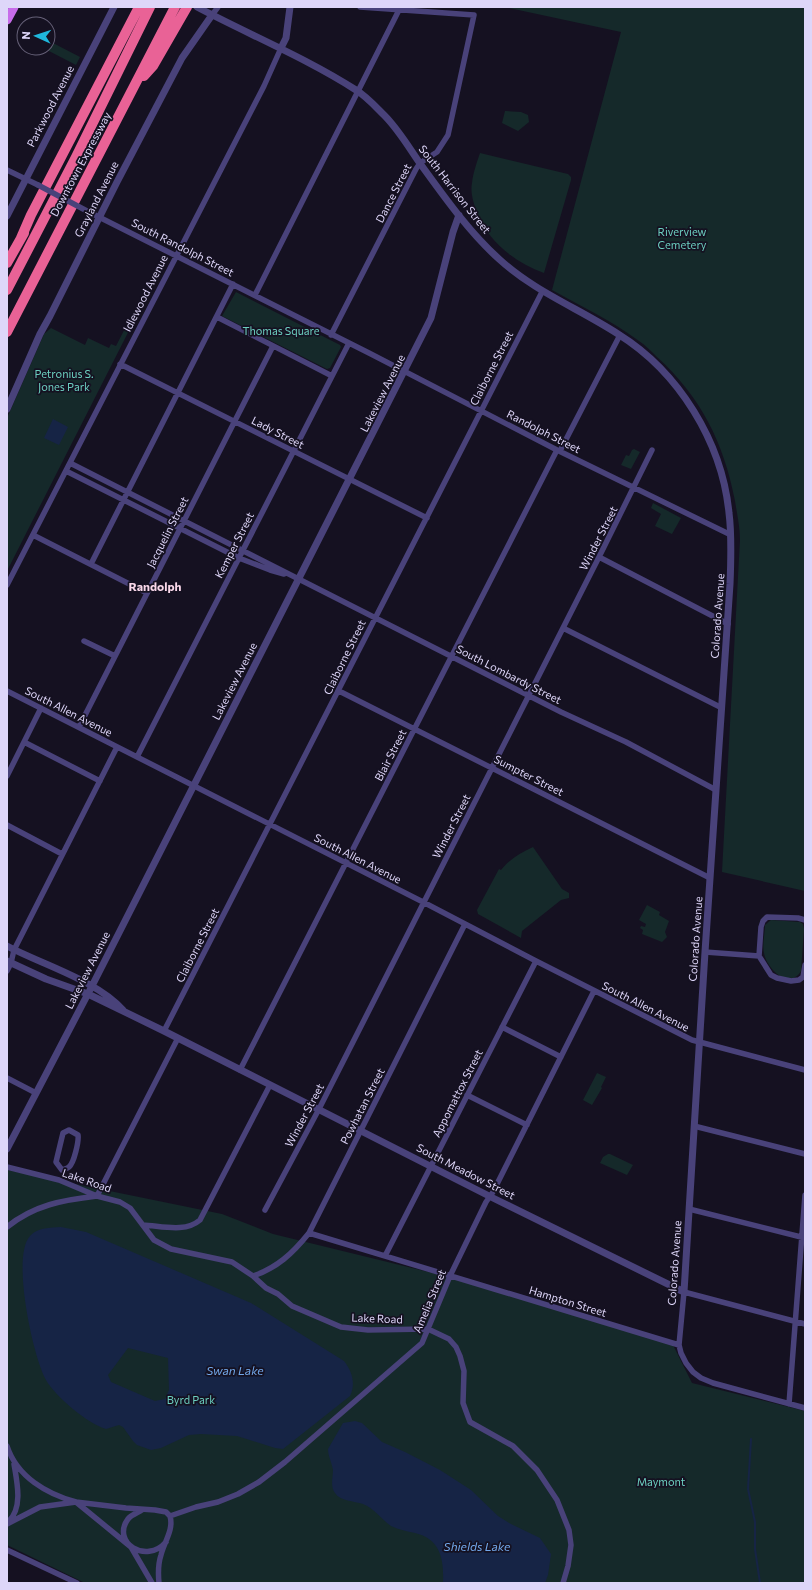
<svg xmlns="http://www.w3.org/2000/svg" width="812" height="1590" viewBox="0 0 812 1590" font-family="Commissioner,sans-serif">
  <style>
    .green { fill: #15292a }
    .water { fill: #162445; fill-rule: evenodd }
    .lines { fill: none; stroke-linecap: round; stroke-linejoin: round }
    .stream { stroke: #162445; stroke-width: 2 }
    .minor { stroke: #49427a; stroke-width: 5.5 }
    .tertiary { stroke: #49427a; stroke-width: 7 }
    .primary { stroke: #c76cea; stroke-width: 9 }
    .motorway { stroke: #e96296; stroke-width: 10 }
    .minor-bridge { stroke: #49427a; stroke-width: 5.5 }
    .labels { text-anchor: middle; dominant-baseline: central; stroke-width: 3.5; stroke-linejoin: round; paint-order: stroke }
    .street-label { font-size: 11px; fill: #ded6f9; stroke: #151121 }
    .park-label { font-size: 11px; fill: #6ccfc0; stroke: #151121 }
    .neighbourhood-label { font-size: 12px; font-weight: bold; fill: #fad8ea; stroke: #151121 }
    .water-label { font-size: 12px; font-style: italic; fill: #72a8eb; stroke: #151121 }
  </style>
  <rect width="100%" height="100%" fill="#151121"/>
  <path class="green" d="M504 7H805V891L722 872 740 540C740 527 737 514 735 501 724 443 701 397 657 357 651 351 645 345 639 341 612 321 581 306 552 290L621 32Z
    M51 43H53L80 57 76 65 47 50Z
    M505 111 521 112 528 115 529 122 518 131 502 123Z
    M480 153 568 174 571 177V180L544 273C514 262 489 242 477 213 474 204 470 193 472 183 473 173 477 162 480 153Z
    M236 292 340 345 341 347 330 368 327 369 222 316Z
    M138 303 142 305 7 571V418L44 334 51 328 85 345 88 338 109 348 111 344 116 346Z
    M634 449 640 452 631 469 621 465 626 455 629 456 632 450Z
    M653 503 681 518 672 534 655 526 661 514 651 508Z
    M533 847 562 889 569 893V898L561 900 522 931 521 938 478 914 477 910 499 869 501 870C510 859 520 853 533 847Z
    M647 905 660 912 659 915 669 921 665 932 667 937 662 942 642 934 643 930 640 928 641 926 645 927 646 924 639 920Z
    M771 920 800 922 803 924 804 929 801 971C789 991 767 969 764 953 762 945 765 933 765 925Z
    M597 1073 606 1077 601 1087 602 1088 592 1105 583 1100Z
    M608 1154H610L633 1165 627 1175 600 1163 603 1157Z
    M7 1170 222 1214 273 1234 449 1277 672 1343 692 1383 805 1411V1583H85L7 1545Z"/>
  <path class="water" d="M53 419 68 427 59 445 44 438Z
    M61 1227 86 1232 251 1303 344 1361C352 1371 356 1384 350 1396L283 1449 275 1448 237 1436 201 1434 189 1435 161 1448 151 1450 137 1445 133 1441 123 1427 119 1425 106 1429C88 1424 55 1396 46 1380 33 1357 11 1256 30 1236 38 1227 50 1228 61 1227ZM128 1348 168 1358 169 1390 165 1399 155 1401 111 1382 108 1375Z
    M355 1421 362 1423 382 1442 405 1452 440 1470 471 1490 498 1516 511 1524 540 1538 551 1554 548 1575 545 1583H443C444 1560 441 1539 415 1533 407 1531 399 1530 391 1526 381 1519 375 1509 363 1504 354 1501 340 1501 335 1493 330 1487 333 1477 333 1470 332 1463 328 1456 328 1449L343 1423Z"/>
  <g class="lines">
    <path class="stream" d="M751 1439 748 1489 755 1522V1549L760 1583"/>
    <path class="minor" d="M212 15 218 7
      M7 170 38 185
      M87 211 369 353 557 450 731 535
      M255 295 399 10
      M217 317 332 376
      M331 335 416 169 420 163 437 152 448 135 474 15 360 7
      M120 364 427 518
      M560 451 620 335
      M70 463 561 712 626 742 716 790
      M66 471 239 558 270 570 284 574
      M33 535 147 593
      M599 557 728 624
      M91 564 233 284
      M7 585 264 86 281 48
      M563 628 722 708
      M84 641 115 656
      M7 691 423 902 536 961 692 1040 805 1070
      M339 691 710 878
      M79 727 273 346
      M24 742 100 781
      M137 757 349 343
      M7 776 41 708
      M7 825 62 854
      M805 920 798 918 767 917 763 921 761 927 759 956 771 975 777 978 791 981 799 980 803 977 805 965
      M705 952 759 956
      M7 971 11 963 14 950 117 747
      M502 1027 561 1057
      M164 1031 542 292
      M240 1070 557 450
      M7 1078 36 1093
      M467 1095 527 1125
      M694 1126 805 1154
      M69 1130 78 1135C79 1141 74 1163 69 1167 67 1169 64 1169 62 1170L56 1162 63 1133Z
      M7 1167 59 1180 97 1196 120 1202 130 1208 154 1240 171 1249 232 1262 253 1276 266 1288 278 1294 292 1306 341 1327 368 1330 428 1329 449 1339 456 1347 460 1356 464 1371 463 1403 470 1422 513 1446 537 1470 557 1500 569 1530 571 1545 568 1566 563 1583
      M97 1196 178 1038
      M689 1209 805 1238
      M265 1210 319 1109 599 557 652 450
      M143 1225C162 1226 185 1233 200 1220L270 1085
      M7 1227C34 1205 63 1200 97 1196
      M309 1233 679 1345
      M385 1256 536 961
      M253 1276C277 1268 293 1253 309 1233L465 924
      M805 1324 684 1292 679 1345 681 1353 686 1363 693 1372 701 1378 713 1383 805 1408
      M789 1404 805 1195
      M7 1446C17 1477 47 1494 76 1502L131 1547 152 1583
      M142 1510C137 1513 131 1515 128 1519 111 1542 146 1565 166 1542
      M170 1516 196 1507 218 1502 238 1494 259 1482 285 1462 422 1343 450 1276 486 1202 493 1192 594 991
      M9 1521C23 1507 17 1482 14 1464
      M7 1524 40 1507 76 1502 126 1508 155 1510 166 1512 170 1516
      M7 1550 77 1583
      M159 1583C158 1573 158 1564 161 1555 164 1542 174 1530 170 1516"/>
    <path class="tertiary" d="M281 48 286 38 290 7
      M7 216 114 7
      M7 409 40 334 50 316 117 182 182 58 212 15
      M7 946C43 965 96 980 123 1010
      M7 961 46 979 88 994 164 1031 495 1199 684 1292 705 952 730 584C731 560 732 536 729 513 722 442 679 372 618 334 578 308 535 292 499 259 468 231 443 195 419 162 408 146 398 129 384 115 376 107 366 96 356 90 306 58 250 35 197 7
      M7 1149 92 986 431 318 453 232 459 215"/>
    <path class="primary" d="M7 20 14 7"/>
    <path class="motorway" d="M144 76 153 66 187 7
      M21 238 31 215 139 7
      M7 263 24 233
      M7 290 76 157 150 7
      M7 332 175 7"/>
    <path class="minor-bridge" d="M38 185 87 211"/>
  </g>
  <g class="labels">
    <g class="street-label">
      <text transform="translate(50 106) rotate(-63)">Parkwood Avenue</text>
      <text transform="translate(80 164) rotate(-62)">Downtown Expressway</text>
      <text transform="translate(455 189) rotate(52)">South Harrison Street</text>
      <text transform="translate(393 193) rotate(-63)">Dance Street</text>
      <text transform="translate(96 199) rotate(-63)">Grayland Avenue</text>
      <text transform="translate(183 247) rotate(27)">South Randolph Street</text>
      <text transform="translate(145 293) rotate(-63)">Idlewood Avenue</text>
      <text transform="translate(491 368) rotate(-63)">Claiborne Street</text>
      <text transform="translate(382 393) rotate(-63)">Lakeview Avenue</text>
      <text transform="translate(544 431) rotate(27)">Randolph Street</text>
      <text transform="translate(278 432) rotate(27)">Lady Street</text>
      <text transform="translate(167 532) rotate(-63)">Jacquelin Street</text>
      <text transform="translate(598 538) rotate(-63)">Winder Street</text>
      <text transform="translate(234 545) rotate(-63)">Kemper Street</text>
      <text transform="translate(717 616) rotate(-86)">Colorado Avenue</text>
      <text transform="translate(344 657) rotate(-64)">Claiborne Street</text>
      <text transform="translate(509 674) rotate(27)">South Lombardy Street</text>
      <text transform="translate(234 681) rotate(-63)">Lakeview Avenue</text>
      <text transform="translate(69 711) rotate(27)">South Allen Avenue</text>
      <text transform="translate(390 755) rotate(-63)">Blair Street</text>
      <text transform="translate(529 775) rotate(27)">Sumpter Street</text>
      <text transform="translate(451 826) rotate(-63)">Winder Street</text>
      <text transform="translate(358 858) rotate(27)">South Allen Avenue</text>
      <text transform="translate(695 939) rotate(-86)">Colorado Avenue</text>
      <text transform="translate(197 945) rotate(-63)">Claiborne Street</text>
      <text transform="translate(87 970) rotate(-63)">Lakeview Avenue</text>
      <text transform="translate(646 1006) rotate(27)">South Allen Avenue</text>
      <text transform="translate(457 1093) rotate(-63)">Appomattox Street</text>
      <text transform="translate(362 1106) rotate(-63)">Powhatan Street</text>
      <text transform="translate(304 1115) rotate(-62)">Winder Street</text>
      <text transform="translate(466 1171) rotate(27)">South Meadow Street</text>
      <text transform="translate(87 1180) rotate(19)">Lake Road</text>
      <text transform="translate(674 1263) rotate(-86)">Colorado Avenue</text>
      <text transform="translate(429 1301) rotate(-67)">Amelia Street</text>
      <text transform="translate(568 1301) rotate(17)">Hampton Street</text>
      <text transform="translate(377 1318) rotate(2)">Lake Road</text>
    </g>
    <g class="park-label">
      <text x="682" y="231">Riverview<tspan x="682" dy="13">Cemetery</tspan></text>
      <text x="281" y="330">Thomas Square</text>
      <text x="64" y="373">Petronius S.<tspan x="64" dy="13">Jones Park</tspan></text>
      <text x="191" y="1399">Byrd Park</text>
      <text x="661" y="1481">Maymont</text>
    </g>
    <g class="neighbourhood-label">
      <text x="155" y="586">Randolph</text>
    </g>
    <g class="water-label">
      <text x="235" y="1370">Swan Lake</text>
      <text x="477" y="1546">Shields Lake</text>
    </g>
  </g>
  <rect width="812" height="1590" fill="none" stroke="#ded6f9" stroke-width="16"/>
  <g transform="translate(36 36) rotate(273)"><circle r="19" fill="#151121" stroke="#656077"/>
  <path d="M0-3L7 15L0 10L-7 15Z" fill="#1fb7dc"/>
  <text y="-6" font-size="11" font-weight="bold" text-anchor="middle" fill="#ded6f9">N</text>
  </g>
</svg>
